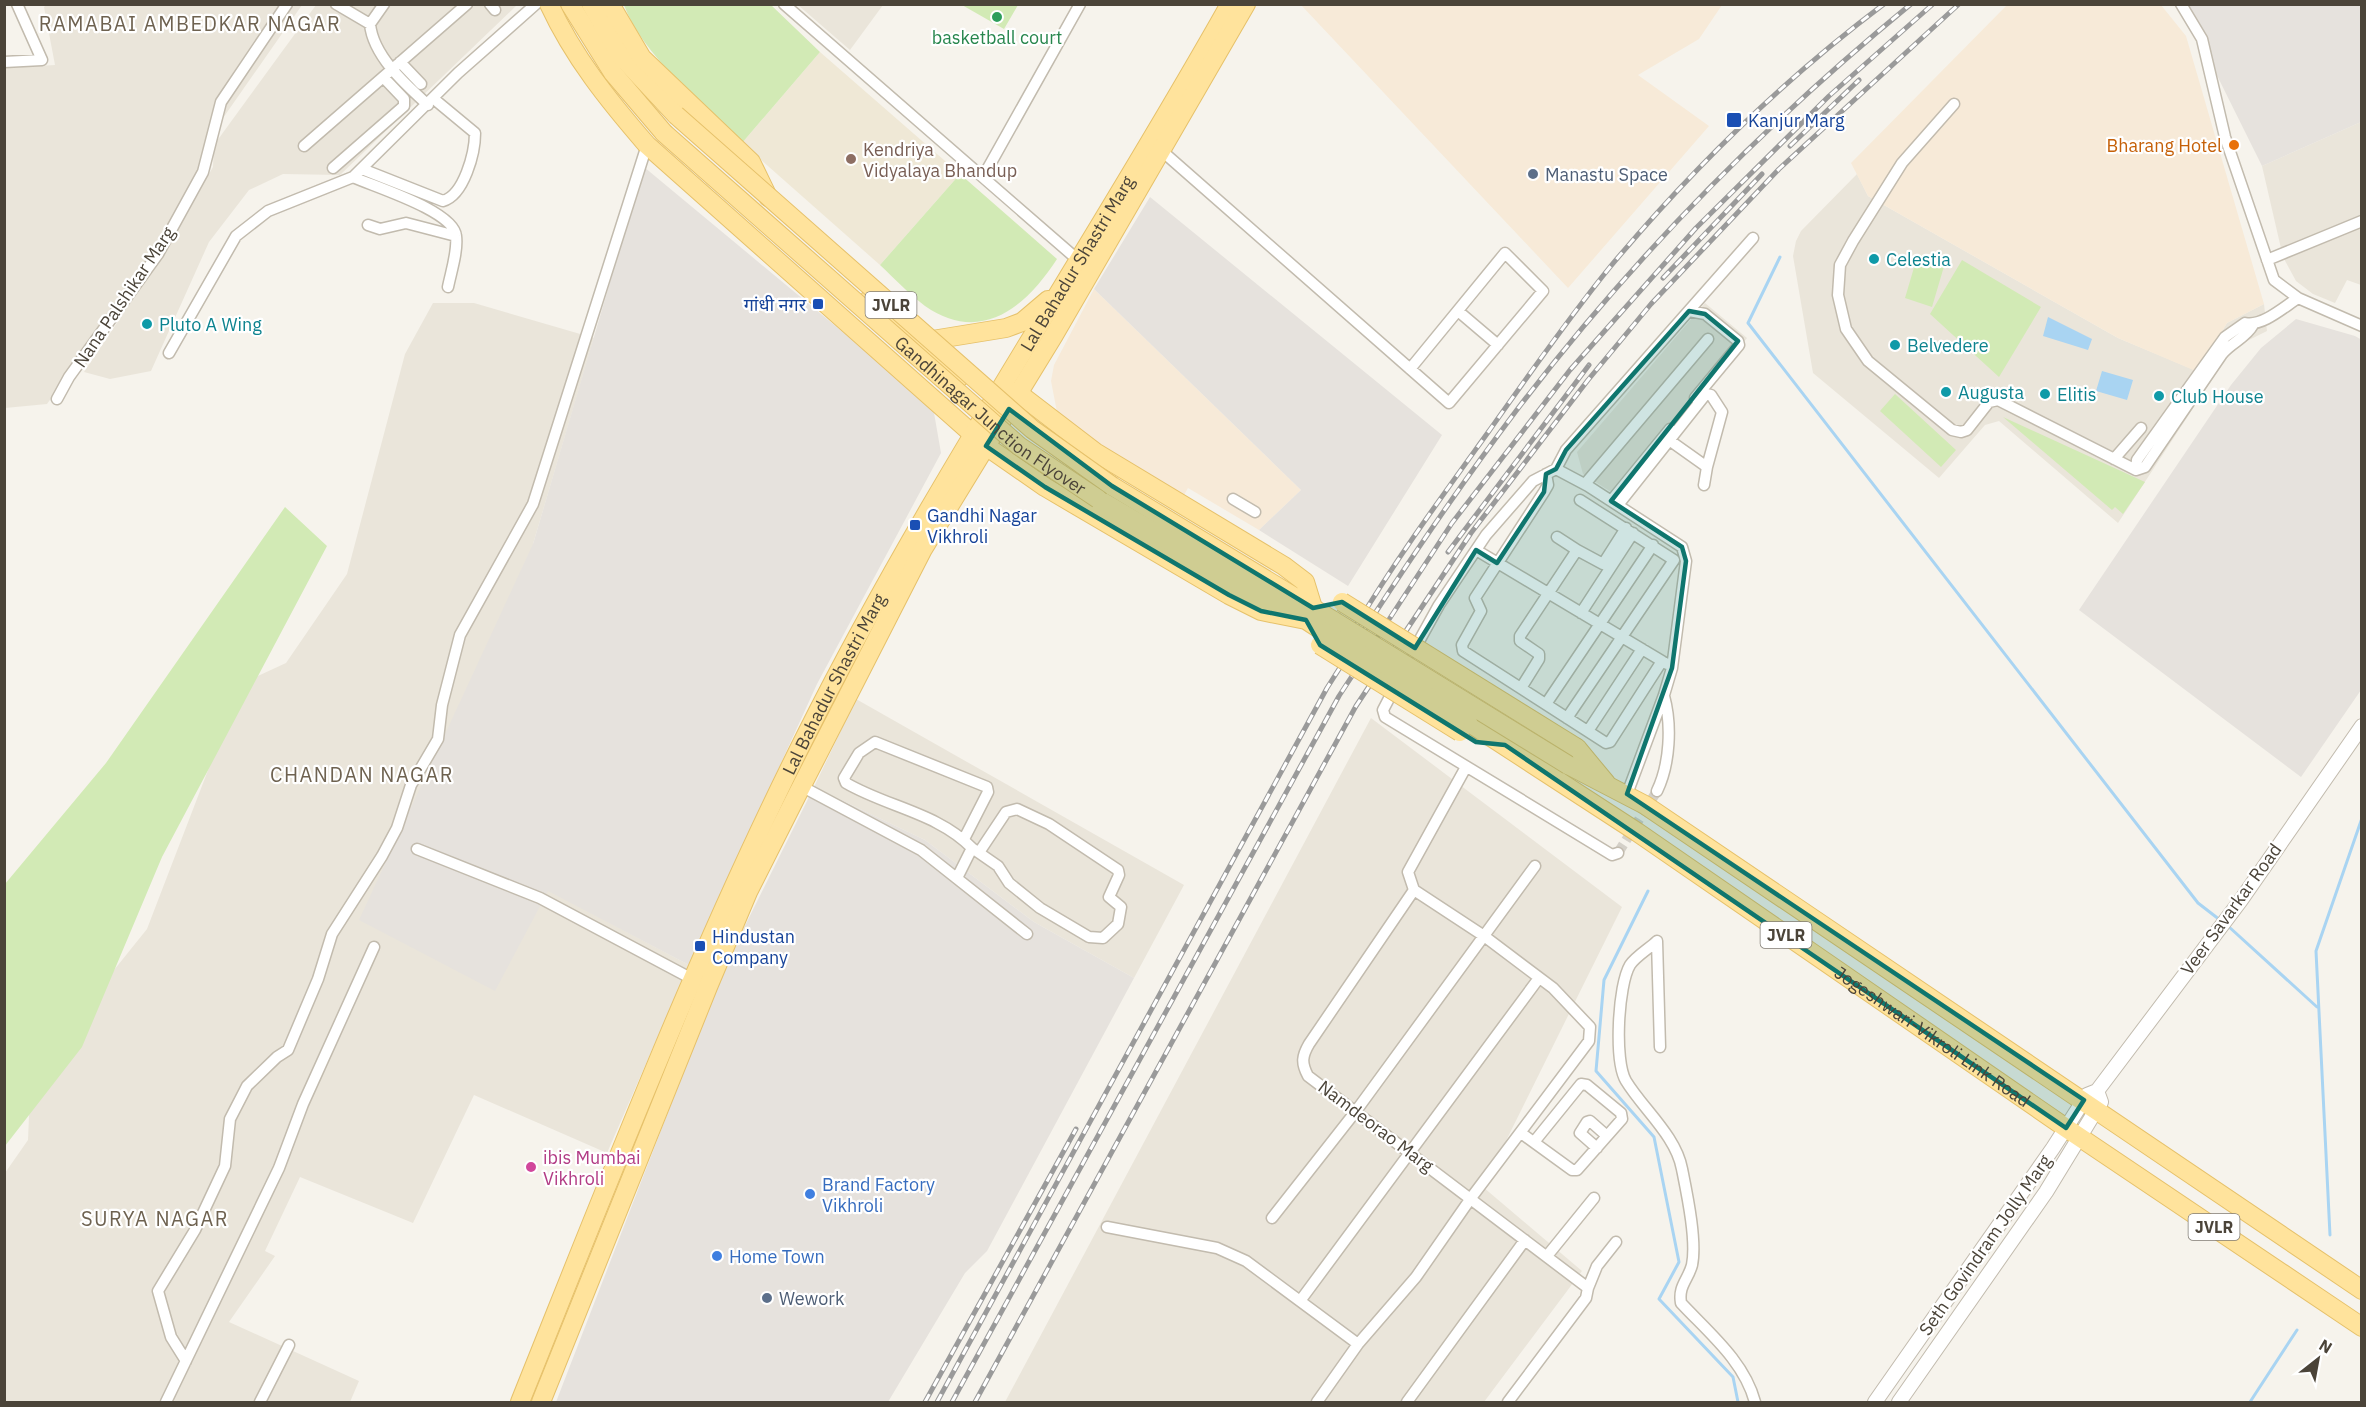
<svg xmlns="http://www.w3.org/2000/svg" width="2366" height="1407" viewBox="0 0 2366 1407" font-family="'IBM Plex Sans','Noto Sans Devanagari',sans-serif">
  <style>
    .residential { fill: #eae5da }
    .commercial { fill: #f7ead8 }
    .industrial { fill: #e6e2dd }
    .education { fill: #efe8d6 }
    .green { fill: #d2eab5 }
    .water { fill: #a9d4f2 }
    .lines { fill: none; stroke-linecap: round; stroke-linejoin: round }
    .stream { stroke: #a9d4f2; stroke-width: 3 }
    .minor-tunnel { stroke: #d4d0c8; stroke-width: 10; stroke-dasharray: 10 5; stroke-linecap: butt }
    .minor-casing { stroke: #c2bbae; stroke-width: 13 }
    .tertiary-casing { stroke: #c2bbae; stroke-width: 16 }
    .primary-casing { stroke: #e6c16a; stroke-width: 20 }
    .minor { stroke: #fff; stroke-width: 10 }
    .tertiary { stroke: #fff; stroke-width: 14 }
    .primary { stroke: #ffe39c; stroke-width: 18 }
    .rail-casing { stroke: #9a9a9a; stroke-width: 5 }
    .rail { stroke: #fff; stroke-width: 3; stroke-dasharray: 9; stroke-linecap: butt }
    .primary-bridge-casing { stroke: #e6c16a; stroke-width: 20; stroke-linecap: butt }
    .primary-bridge { stroke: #ffe39c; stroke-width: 18 }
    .marked { fill: #0f766e; fill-opacity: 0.2; stroke: #0f766e; stroke-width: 4.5; stroke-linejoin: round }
    .leisure-dot { fill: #2e9e5b; stroke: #fff; stroke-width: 2 }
    .transit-dot { fill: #1a4fb4; stroke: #fff; stroke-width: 2 }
    .food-dot { fill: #e8710a; stroke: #fff; stroke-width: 2 }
    .education-dot { fill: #8d6e63; stroke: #fff; stroke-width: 2 }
    .service-dot { fill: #5c6f8a; stroke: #fff; stroke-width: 2 }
    .culture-dot { fill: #0f9aa8; stroke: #fff; stroke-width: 2 }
    .hotel-dot { fill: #d1479c; stroke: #fff; stroke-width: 2 }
    .shop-dot { fill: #3f7fe0; stroke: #fff; stroke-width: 2 }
    .labels { text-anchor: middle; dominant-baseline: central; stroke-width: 4.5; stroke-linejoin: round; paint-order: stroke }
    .shield { fill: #fff; stroke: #817c74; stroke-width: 1.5 }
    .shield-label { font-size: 16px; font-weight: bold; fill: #4b4439 }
    .leisure-label { font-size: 18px; fill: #27864d; stroke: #fff }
    .transit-label { font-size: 18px; fill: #164399; stroke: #fff; text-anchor: start }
    .food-label { font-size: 18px; fill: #c56008; stroke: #fff; text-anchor: end }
    .education-label { font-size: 18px; fill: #785e54; stroke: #fff; text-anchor: start }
    .service-label { font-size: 18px; fill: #4e5e75; stroke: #fff; text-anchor: start }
    .culture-label { font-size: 18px; fill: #0d838f; stroke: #fff; text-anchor: start }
    .street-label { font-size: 18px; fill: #4b4439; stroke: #fff }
    .hotel-label { font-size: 18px; fill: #b23c85; stroke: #fff; text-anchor: start }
    .shop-label { font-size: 18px; fill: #366cbe; stroke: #fff; text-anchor: start }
    .neighbourhood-label { font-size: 20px; letter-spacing: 1.5px; fill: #6e6250; stroke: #fff }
  </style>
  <rect width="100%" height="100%" fill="#f6f3ec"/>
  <path class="residential" d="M47 4 302 5 207 141 198 170 154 252 47 404 5 408V68L55 65 44 7Z
    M316 5H517L340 175 283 174 249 190 209 242 151 371 110 379 84 372 160 259 213 167 214 145Z
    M798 5H883L850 50Z
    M2361 122V285L2347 280 2335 303 2313 294 2296 281 2283 257 2262 166Z
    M1857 174 1868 196 2118 338 2197 371 2227 323 2264 304 2267 331 2237 346 2226 358 2118 523 1999 421 1985 425 1939 478 1813 373 1793 256 1796 241 1801 231Z
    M433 303H474L594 338 533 544 548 890 689 965 607 1153 474 1095 413 1223 300 1177 265 1251 275 1256 229 1322 359 1381 350 1402H5V1173L28 1140 30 1092 110 975 147 929 220 739 251 679 286 663 347 574 405 354Z
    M1705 303 1747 338 1619 497 1583 474 1577 452Z
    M856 699 1184 885 1134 978 1034 922 925 840 814 787Z
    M1371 718 1622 907 1483 1187 1582 1271 1484 1402H1005Z"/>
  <path class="commercial" d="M1301 5H1722L1699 39 1638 75 1709 126 1568 288Z
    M2007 5H2161L2186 36 2264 304 2227 323 2198 372 2118 338 1868 196 1851 163Z
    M1094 289 1301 490 1259 530 1188 488 1183 497 1085 438 1057 412 1051 381 1054 365Z"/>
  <path class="industrial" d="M2182 5H2361V122L2262 166Z
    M644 167 933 407 941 453 817 684 689 965 548 891 495 991 359 920 533 544Z
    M1150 197 1442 435 1348 586 1259 530 1301 490 1094 289Z
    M2296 319 2355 336 2362 340 2361 690 2301 777 2079 610 2231 385 2261 348Z
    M814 787 925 840 1034 922 1134 978 987 1251 965 1273 888 1402H556L723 970Z"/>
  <path class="education" d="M820 52 960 174 880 265 742 143Z"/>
  <path class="green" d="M624 5H771L820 52 742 143C705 107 641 53 624 5Z
    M962 5H1018L1004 29Z
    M960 174 1057 259C1026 307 981 345 925 306 909 294 895 279 880 265Z
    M1918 254 1945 263 1932 307 1905 298Z
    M1962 260 2041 307 1999 377 1930 314Z
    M1895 394 1956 450 1941 467 1880 411Z
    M2003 417 2145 482 2123 514 2115 507 2112 510Z
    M285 507 327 546 162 857 82 1047 5 1146V884L106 763Z"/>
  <path class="water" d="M2048 317 2092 339 2088 350 2043 336Z
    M2102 371 2133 380 2127 400 2096 391Z"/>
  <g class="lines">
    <path class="stream" d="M1780 257 1748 323 2198 903 2220 920
      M1648 891 1604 980 1596 1071 1654 1137 1679 1262 1659 1299 1733 1377 1738 1402
      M2228 926 2317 1007
      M2330 1235 2316 951 2362 818
      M2250 1402 2297 1330"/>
    <path class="minor-tunnel" d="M1618 853 1657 791"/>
    <defs>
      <path id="minor" d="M336 4 370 24 384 4
        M490 4 495 10
        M784 4 1078 260
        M2181 4 2202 39 2225 137 2274 280 2298 298 2362 326
        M370 24C373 56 406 85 428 105
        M4 62 42 60 17 4
        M400 62 421 84
        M1954 104 1902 163 1853 241 1840 265 1838 295 1846 329 1868 361 1952 430 1961 432 1967 430 1989 402 1998 400 2136 470
        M304 146 467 4
        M1162 151 1449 403 1543 291 1505 253 1410 369
        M333 168 404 106V99L384 78
        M362 169 443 201C464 195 475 153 475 133L434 99
        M353 177C375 187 454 211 456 236 458 251 451 272 448 287
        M983 177 1080 4
        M368 225 380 229 406 223 456 236
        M2267 260 2362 221
        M1458 311 1498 345
        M1689 311 1705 314 1738 341 1739 345 1695 398
        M2253 325C2246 338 2232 342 2222 354L2145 467 2136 470 2137 460 2225 337 2245 323C2262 327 2284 307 2298 298
        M169 353 236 236 268 211 353 177 458 73 536 4
        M57 399 69 377 158 254 203 172 221 102 287 4
        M2114 459 2141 428
        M1556 469 1588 486 1682 547 1686 561 1672 668 1664 695 1627 794
        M1546 474 1548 485 1544 492 1475 598 1481 611 1462 645 1463 651 1606 743 1610 742 1662 661
        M1585 484 1708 339
        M1704 485 1707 467
        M1233 499 1255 512
        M1611 501 1670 429
        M1618 505 1706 394 1711 395 1722 412 1707 467 1669 440
        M1557 537 1577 550
        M1476 550 1667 664
        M1581 613 1633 533
        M1413 652 1439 605 1486 535 1533 481 1556 469 1566 450 1753 238
        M1395 687 1383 710 1385 717 1612 855 1618 853
        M1521 688 1539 659V654L1520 641V636L1577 550 1603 564 1626 528
        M1546 704 1653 545
        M1567 718 1674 560 1580 500
        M1588 731 1642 649
        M1466 767 1408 872 1414 890 1309 1044C1302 1056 1301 1063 1308 1076L1588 1288 1586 1298 1508 1402
        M801 786 921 850 1027 934
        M1657 791C1670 764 1672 725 1664 696
        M964 839 988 792 987 787 875 742 859 753 844 778 846 783C887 807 938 813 972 848
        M417 849 540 898 696 981
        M957 878 972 848 998 866 1009 883 1040 908 1089 937 1103 938 1118 924 1121 907 1109 897 1119 875 1118 870 1049 824 1017 809 1006 812 980 851
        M1660 1047 1657 941C1650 948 1636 956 1630 965 1618 985 1614 1061 1626 1081 1643 1109 1676 1136 1682 1169 1687 1194 1697 1241 1692 1265 1688 1280 1678 1286 1681 1303 1709 1333 1744 1361 1755 1402
        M1521 1133 1572 1170H1577L1622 1119 1621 1113 1587 1085 1581 1084 1534 1142
        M1597 1148 1580 1133 1587 1122 1590 1121 1607 1136
        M1272 1218 1356 1111 1535 866
        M1107 1227 1217 1248 1246 1261 1358 1344
        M1547 1256 1594 1198
        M1588 1288 1597 1266 1616 1242
        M1300 1301 1539 978
        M186 1361 171 1337 158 1291 195 1230 225 1166 230 1119 247 1086 277 1057 288 1050 318 979 332 934 382 856 397 828 411 785 438 739 442 705 460 635 533 504 647 145
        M166 1402 279 1168 303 1104 374 947
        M260 1402 289 1345
        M1317 1402 1358 1344 1416 1277 1471 1198 1589 1041 1590 1027 1553 988 1484 936 1414 890
        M1407 1402 1525 1240"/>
      <path id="tertiary" d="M1875 1402 2053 1148 2087 1095 2097 1091 2241 900 2362 726
        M1899 1402 2046 1192 2101 1102 2097 1091"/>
      <g id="primary">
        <path d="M549 4C574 58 609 101 647 145L986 446 1045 487 1229 595 1261 611 1306 620 1326 633"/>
        <path d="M570 4 613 73 664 133"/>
        <path d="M591 4 620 55 676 115"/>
        <path d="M610 4 642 58 751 162 768 197"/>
        <path d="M870 298 960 377"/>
        <path d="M920 342 1006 328 1022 322 1048 300"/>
        <path d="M1007 391 1018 393 1095 452 1284 566 1305 582 1313 608"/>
        <path d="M1112 486 1334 621"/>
        <path d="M1098 499 1291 612"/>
        <path id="s1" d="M1468 722 1637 832 2066 1128 2362 1327"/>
        <path d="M1577 748 1606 783"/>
        <path d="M1568 765 1645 805 2362 1290"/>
        <path id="s2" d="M520 1402C610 1178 697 952 806 735 932 483 1092 250 1230 4"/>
        <path d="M541 1402 708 987 748 892 797 795 923 549 1054 335 1246 4"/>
      </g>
    </defs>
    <use href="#minor" class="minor-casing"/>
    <use href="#tertiary" class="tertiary-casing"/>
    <use href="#primary" class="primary-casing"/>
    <use href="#minor" class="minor"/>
    <use href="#tertiary" class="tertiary"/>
    <use href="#primary" class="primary"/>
    <defs>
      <path id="rail" d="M1790 146 1859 80
        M1663 278 1762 174
        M1448 552 1589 365
        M1356 626C1396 559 1443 495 1489 431 1528 376 1567 320 1610 267 1691 170 1783 80 1884 4
        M925 1402 1076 1129
        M937 1402 1327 688C1387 593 1449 500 1516 411 1630 261 1766 123 1911 4
        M952 1402 1339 696 1452 523 1570 370 1696 228 1829 96 1933 4
        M975 1402 1356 706 1471 533 1588 380 1651 304 1779 169 1959 4"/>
    </defs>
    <use href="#rail" class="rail-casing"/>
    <use href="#rail" class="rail"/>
    <defs>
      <g id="primary-bridge">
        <path d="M676 115 1032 429 1112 486"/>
        <path id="s3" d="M664 133 1019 446 1098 499"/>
        <path d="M1342 602 1577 748"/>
        <path d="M1334 621 1568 765"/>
        <path d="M1326 633 1468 722"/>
        <path d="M1320 645 1460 732"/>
      </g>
    </defs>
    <use href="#primary-bridge" class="primary-bridge-casing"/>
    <use href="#primary-bridge" class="primary-bridge"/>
  </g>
  <path class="marked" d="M1689 311 1705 314 1738 341 1611 501 1682 547 1686 561 1672 668 1627 794 2084 1100 2066 1128 1505 745 1476 742 1320 645 1306 620 1261 611 1229 595 1045 487 986 446 1009 409 1112 486 1313 608 1342 602 1415 648 1476 550 1497 563 1544 492 1546 474 1556 469 1566 450Z"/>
  <circle class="leisure-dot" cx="997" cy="17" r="6"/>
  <g class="transit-dot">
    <rect x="1726" y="112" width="16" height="16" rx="3"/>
    <rect x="812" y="298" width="12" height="12" rx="3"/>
    <rect x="909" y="519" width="12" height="12" rx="3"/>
    <rect x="694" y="940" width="12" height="12" rx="3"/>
  </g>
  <circle class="food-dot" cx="2234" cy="145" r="6"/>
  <circle class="education-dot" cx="851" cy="159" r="6"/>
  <g class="service-dot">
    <circle cx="1533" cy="174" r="6"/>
    <circle cx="767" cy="1298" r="6"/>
  </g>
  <g class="culture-dot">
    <circle cx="1874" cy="259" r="6"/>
    <circle cx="147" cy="324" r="6"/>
    <circle cx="1895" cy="345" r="6"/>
    <circle cx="1946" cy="392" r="6"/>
    <circle cx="2045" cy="394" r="6"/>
    <circle cx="2159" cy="396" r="6"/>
  </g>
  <circle class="hotel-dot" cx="531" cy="1167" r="6"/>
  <g class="shop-dot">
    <circle cx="810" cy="1194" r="6"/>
    <circle cx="717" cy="1256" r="6"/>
  </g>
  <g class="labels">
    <g class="shield">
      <rect x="865.5" y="292" width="51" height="26" rx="4.5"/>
      <rect x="1760.5" y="922" width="51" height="26" rx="4.5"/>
      <rect x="2188.5" y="1214" width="51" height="26" rx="4.5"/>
    </g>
    <g class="shield-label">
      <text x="891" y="305">JVLR</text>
      <text x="1786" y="935">JVLR</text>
      <text x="2214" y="1227">JVLR</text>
    </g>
    <g class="leisure-label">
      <text x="997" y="37">basketball court</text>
    </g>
    <g class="transit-label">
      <text x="1748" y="120">Kanjur Marg</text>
      <text x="806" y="304" text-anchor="end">गांधी नगर</text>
      <text x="927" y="515">Gandhi Nagar<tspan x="927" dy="21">Vikhroli</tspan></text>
      <text x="712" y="936">Hindustan<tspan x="712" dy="21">Company</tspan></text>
    </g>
    <g class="food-label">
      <text x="2222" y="145">Bharang Hotel</text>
    </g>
    <g class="education-label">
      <text x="863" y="149">Kendriya<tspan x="863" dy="21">Vidyalaya Bhandup</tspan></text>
    </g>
    <g class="service-label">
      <text x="1545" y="174">Manastu Space</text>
      <text x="779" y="1298">Wework</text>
    </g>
    <g class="culture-label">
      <text x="1886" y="259">Celestia</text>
      <text x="159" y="324">Pluto A Wing</text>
      <text x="1907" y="345">Belvedere</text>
      <text x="1958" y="392">Augusta</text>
      <text x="2057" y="394">Elitis</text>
      <text x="2171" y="396">Club House</text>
    </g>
    <g class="street-label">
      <text stroke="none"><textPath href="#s2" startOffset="1270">Lal Bahadur Shastri Marg</textPath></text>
      <text transform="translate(124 297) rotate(-56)">Nana Palshikar Marg</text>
      <text stroke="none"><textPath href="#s3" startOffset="432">Gandhinagar Junction Flyover</textPath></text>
      <text stroke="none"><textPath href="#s2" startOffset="784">Lal Bahadur Shastri Marg</textPath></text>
      <text transform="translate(2231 909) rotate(-54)">Veer Savarkar Road</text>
      <text stroke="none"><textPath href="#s1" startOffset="561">Jogeshwari-Vikroli Link Road</textPath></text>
      <text transform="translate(1376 1126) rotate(37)">Namdeorao Marg</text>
      <text transform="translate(1985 1245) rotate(-55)">Seth Govindram Jolly Marg</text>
    </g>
    <g class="hotel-label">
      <text x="543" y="1157">ibis Mumbai<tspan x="543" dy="21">Vikhroli</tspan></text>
    </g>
    <g class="shop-label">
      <text x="822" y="1184">Brand Factory<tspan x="822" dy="21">Vikhroli</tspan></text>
      <text x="729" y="1256">Home Town</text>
    </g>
    <g class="neighbourhood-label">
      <text x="190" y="23">RAMABAI AMBEDKAR NAGAR</text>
      <text x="362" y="774">CHANDAN NAGAR</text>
      <text x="155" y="1218">SURYA NAGAR</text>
    </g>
  </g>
  <rect width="2366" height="1407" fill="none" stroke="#4b4439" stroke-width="12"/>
  <g transform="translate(2318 1359) rotate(31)" stroke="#ffffff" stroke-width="4.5" paint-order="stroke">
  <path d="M0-4.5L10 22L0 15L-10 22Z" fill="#4b4439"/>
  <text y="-9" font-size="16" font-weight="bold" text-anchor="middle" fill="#4b4439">N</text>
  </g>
</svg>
